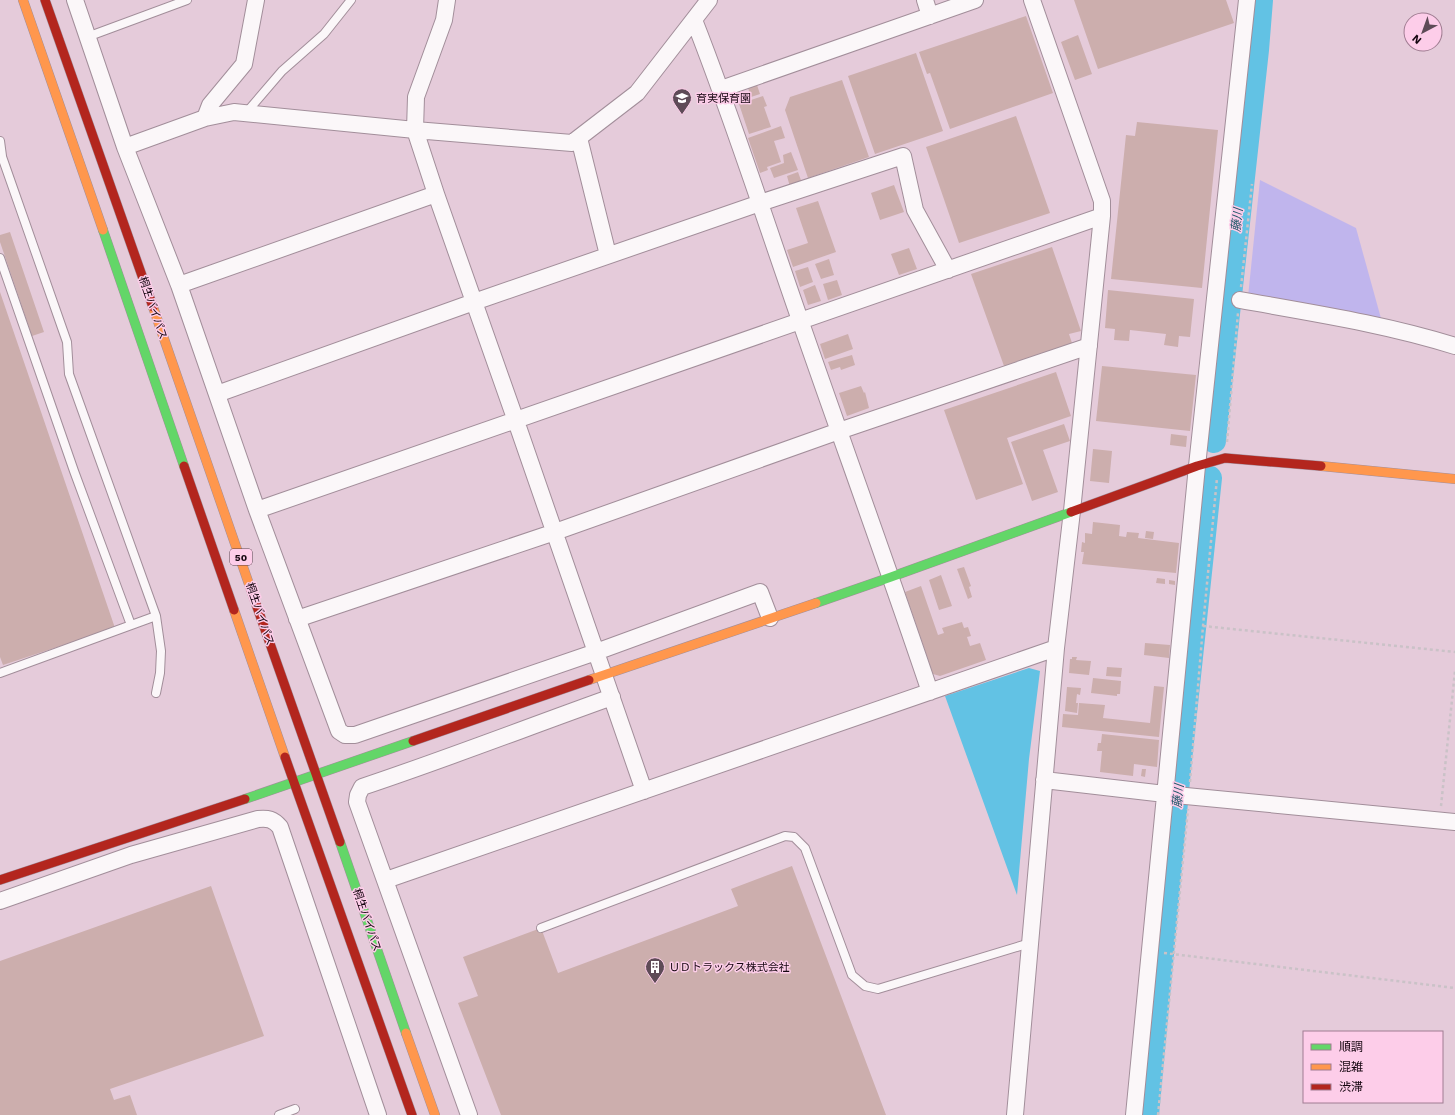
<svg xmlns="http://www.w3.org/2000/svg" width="1455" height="1115" viewBox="0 0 1455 1115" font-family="'Work Sans','Noto Sans JP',sans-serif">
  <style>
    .green { fill: #c0b5ed }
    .water { fill: #62c2e4 }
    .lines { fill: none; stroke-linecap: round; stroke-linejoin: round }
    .river { stroke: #62c2e4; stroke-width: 24 }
    .building { fill: #ccaead }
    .lane-casing { stroke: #a28e9a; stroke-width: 10 }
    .street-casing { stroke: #a28e9a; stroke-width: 18 }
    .fast-casing { stroke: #a28e9a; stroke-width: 10 }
    .slow-casing { stroke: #a28e9a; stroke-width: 10 }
    .jam-casing { stroke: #a28e9a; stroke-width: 10 }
    .path { stroke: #cac2c7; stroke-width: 2.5; stroke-dasharray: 3 3; stroke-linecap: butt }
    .lane { stroke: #fbf7f9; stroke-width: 8 }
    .street { stroke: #fbf7f9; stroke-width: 16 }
    .fast { stroke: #63d668; stroke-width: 9 }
    .slow { stroke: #ff974d; stroke-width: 9 }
    .jam { stroke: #b3261e; stroke-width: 9 }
    .labels { text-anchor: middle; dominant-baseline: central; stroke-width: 3; stroke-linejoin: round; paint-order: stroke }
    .shield { fill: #fdcde9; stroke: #5b4251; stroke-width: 1 }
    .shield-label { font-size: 10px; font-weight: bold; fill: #150610 }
    .poi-label { font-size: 11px; fill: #150610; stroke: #fdcde9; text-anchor: start }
    .street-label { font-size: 11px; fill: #150610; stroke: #fdcde9 }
    .water-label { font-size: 12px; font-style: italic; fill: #205769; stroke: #fdcde9 }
  </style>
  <rect width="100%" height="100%" fill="#e5cbda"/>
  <path class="green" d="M1260 180 1356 228 1382 322 1248 297Z"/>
  <path class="water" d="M1029 668 1040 671 1029 759 1017 895 945 696Z"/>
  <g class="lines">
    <path class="river" d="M1214 441 1257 50 1261 0
      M1147 1115 1179 770 1210 478"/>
  </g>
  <path class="building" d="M1074 0H1226L1234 23 1098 69Z
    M1026 16 1053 93 950 129 930 73 927 74 919 52Z
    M1078 35 1092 74 1075 80 1061 42Z
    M916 53 943 131 875 154 848 76Z
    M842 80 869 157 808 178 785 110 790 97Z
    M757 85 760 94 751 97 748 88Z
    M763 96 767 106 764 107 771 127 749 134 739 104Z
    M1016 116 1050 213 959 243 926 147Z
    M1137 122 1218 130 1202 288 1111 279 1126 135 1135 136Z
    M781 126 785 138 774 141 781 162 767 167 768 170 760 173 748 138Z
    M791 152 798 170 774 178 770 168 784 163 783 155Z
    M798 172 802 183 790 187 787 176Z
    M894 185 904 212 880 220 871 193Z
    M818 201 836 252 793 267 787 250 808 243 796 208Z
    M10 232 44 332 32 336 0 242V235Z
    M1052 247 1081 331 1069 334 1072 343 1004 366 971 274Z
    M909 248 917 269 899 275 891 254Z
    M829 259 834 275 821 279 815 264Z
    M808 267 813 282 800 287 795 271Z
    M837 280 842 295 828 300 823 284Z
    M815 285 821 301 808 305 803 290Z
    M1108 290 1194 299 1190 337 1179 336 1178 347 1164 345 1166 334 1130 330 1129 341 1114 340 1115 329 1105 328Z
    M0 292 115 628 3 665 0 657Z
    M848 334 853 349 825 359 820 344Z
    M852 355 855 365 841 370 840 367 831 370 828 362Z
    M1102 366 1196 375 1190 431 1096 421Z
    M1056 372 1071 416 1007 438 1023 484 976 500 944 410Z
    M861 386 864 393 865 392 869 408 847 416 839 393Z
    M1064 424 1070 441 1043 450 1058 492 1032 501 1011 442Z
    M1171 434 1187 436 1186 447 1170 445Z
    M1093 449 1112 451 1109 483 1090 481Z
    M1093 522 1120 525 1119 536 1126 537 1127 532 1139 533 1138 538 1179 543 1176 573 1082 564 1084 552H1081L1082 542 1085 543V533L1092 534Z
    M1146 531 1154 532 1153 539 1145 538Z
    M964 567 971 586 969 587 972 597 968 599 957 569Z
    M941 575 952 606 939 610 929 580Z
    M1157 578 1165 579V584L1156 583Z
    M1169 580 1175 581V585L1169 584Z
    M921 586 938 635 944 633 942 628 962 622 964 628 968 627 971 636 967 637 970 646 980 643 986 660 940 676 933 674 905 592Z
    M1145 643 1170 645 1169 658 1144 655Z
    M1072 657H1077L1076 660 1091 661 1089 675 1069 673 1070 659H1072Z
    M1107 667 1122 668 1121 677 1106 676Z
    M1093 678 1121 681 1120 694H1117V696L1091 693Z
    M1154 686 1164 687 1159 737 1062 727 1063 714 1078 715 1079 703 1105 705 1103 718 1150 723Z
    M1067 687 1081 688 1080 695 1077 694 1076 703H1078L1077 713 1065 711Z
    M1102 734 1159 740 1157 767 1134 764 1133 776 1100 772 1102 751H1097L1098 743H1101Z
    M1142 769H1146L1145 777 1141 776Z
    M792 866 886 1115H501L458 1003 478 996 463 957 541 928 558 973 738 906 731 889Z
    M211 886 264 1036 110 1089 114 1100 130 1095 137 1115H0V961Z"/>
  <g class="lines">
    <defs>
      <path id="lane" d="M87 37 187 0
        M246 113 282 71 324 34 351 0
        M0 141 2 156
        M0 151 67 342 69 374 156 616 161 651 160 673 156 693
        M0 258 74 471 131 625
        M0 673 156 616
        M541 928 785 836 794 837 805 848 852 975 865 986 878 989 1030 943
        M279 1115 295 1109"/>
      <path id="street" d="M75 0 125 147 179 285 257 510 339 731 345 735H355L596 652 760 592 770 618
        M447 0 444 20 416 97 415 130 436 194 516 421 644 791
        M925 0 930 16
        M694 20C733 119 765 220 800 320 843 444 888 567 930 692
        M721 89 975 0
        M205 118 210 105 244 64 256 0
        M579 138 608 255
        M125 147 205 118 234 112 415 130 572 143 637 93 709 0
        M179 285 436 194
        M1240 300C1312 313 1385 324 1455 346
        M217 394 474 302 760 203 903 156 915 210 948 270
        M257 510C539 414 820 314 1102 216
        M297 619 555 532 839 431 1089 346
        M1044 780 1165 794 1455 822
        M386 880 1056 648
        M0 901 131 855 258 819C268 818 273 819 280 827L378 1115
        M469 1115 357 802 358 795 362 787C446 759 528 727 612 697
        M1015 1115 1056 648 1072 511 1102 216V201L1032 0
        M1134 1115 1197 466 1247 0"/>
      <path id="fast" d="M103 230 184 466
        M816 603 891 577 1071 512
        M245 799 413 741
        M340 842 406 1033"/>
      <path id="slow" d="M23 0 103 230
        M153 307 250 587
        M1321 466 1455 479
        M234 610 285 757
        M589 680 816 603
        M406 1033 435 1115"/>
      <path id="jam" d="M45 0 153 307
        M184 466 234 610
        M1071 512 1197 466 1225 458 1321 466
        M250 587 340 842
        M413 741 589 680
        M285 757 412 1115
        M0 880 245 799"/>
    </defs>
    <use href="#lane" class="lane-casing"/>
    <use href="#street" class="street-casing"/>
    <use href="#fast" class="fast-casing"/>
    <use href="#slow" class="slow-casing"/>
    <use href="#jam" class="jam-casing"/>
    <path class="path" d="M1241 287 1252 184
      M1227 442 1238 313
      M1203 626 1455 652
      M1190 782 1203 626 1217 478
      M1441 806 1455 671
      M1164 953 1455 988
      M1158 1115 1188 809"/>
    <use href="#lane" class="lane"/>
    <use href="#street" class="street"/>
    <use href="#fast" class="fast"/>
    <use href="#slow" class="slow"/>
    <use href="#jam" class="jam"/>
  </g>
  <defs>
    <symbol id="school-pin" viewBox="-11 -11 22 30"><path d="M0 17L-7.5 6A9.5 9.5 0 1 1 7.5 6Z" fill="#5e4b57" stroke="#fdcde9"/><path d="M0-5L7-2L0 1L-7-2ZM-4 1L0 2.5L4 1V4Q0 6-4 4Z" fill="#fff"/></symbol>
    <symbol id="building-pin" viewBox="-11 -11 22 30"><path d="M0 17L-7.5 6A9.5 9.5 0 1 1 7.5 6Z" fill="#5e4b57" stroke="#fdcde9"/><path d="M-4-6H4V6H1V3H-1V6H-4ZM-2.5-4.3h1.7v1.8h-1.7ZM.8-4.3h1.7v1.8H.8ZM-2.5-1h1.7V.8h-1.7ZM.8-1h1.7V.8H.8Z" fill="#fff"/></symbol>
  </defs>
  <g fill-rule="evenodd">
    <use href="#school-pin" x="671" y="87" width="22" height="30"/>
    <use href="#building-pin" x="644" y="956" width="22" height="30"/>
  </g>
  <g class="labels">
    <rect class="shield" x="230" y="549" width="22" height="16" rx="3"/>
    <g class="shield-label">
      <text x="241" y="557">50</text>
    </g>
    <g class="poi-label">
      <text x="696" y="98">育実保育園</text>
      <text x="669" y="967">ＵＤトラックス株式会社</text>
    </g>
    <g class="street-label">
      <text transform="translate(153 308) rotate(71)">桐生バイパス</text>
      <text transform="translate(260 614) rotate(71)">桐生バイパス</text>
      <text transform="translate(367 920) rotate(71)">桐生バイパス</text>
    </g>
    <g class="water-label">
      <text transform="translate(1237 220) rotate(-84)">藤川</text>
      <text transform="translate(1178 796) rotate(-84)">藤川</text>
    </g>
  </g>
  <rect x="1303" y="1031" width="140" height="72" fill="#fdcde9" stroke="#a07d92"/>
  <rect x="1311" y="1044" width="20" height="6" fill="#63d668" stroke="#a07d92"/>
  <text x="1339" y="1051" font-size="12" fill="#150610">順調</text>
  <rect x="1311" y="1064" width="20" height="6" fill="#ff974d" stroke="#a07d92"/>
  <text x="1339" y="1071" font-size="12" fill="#150610">混雑</text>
  <rect x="1311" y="1084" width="20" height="6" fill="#b3261e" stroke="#a07d92"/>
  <text x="1339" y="1091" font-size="12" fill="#150610">渋滞</text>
  <g transform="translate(1423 32) rotate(221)"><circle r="19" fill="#fdcde9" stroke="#a07d92"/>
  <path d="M0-3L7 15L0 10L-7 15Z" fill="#5e4b57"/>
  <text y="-6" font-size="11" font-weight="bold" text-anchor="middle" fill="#150610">N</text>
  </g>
</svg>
